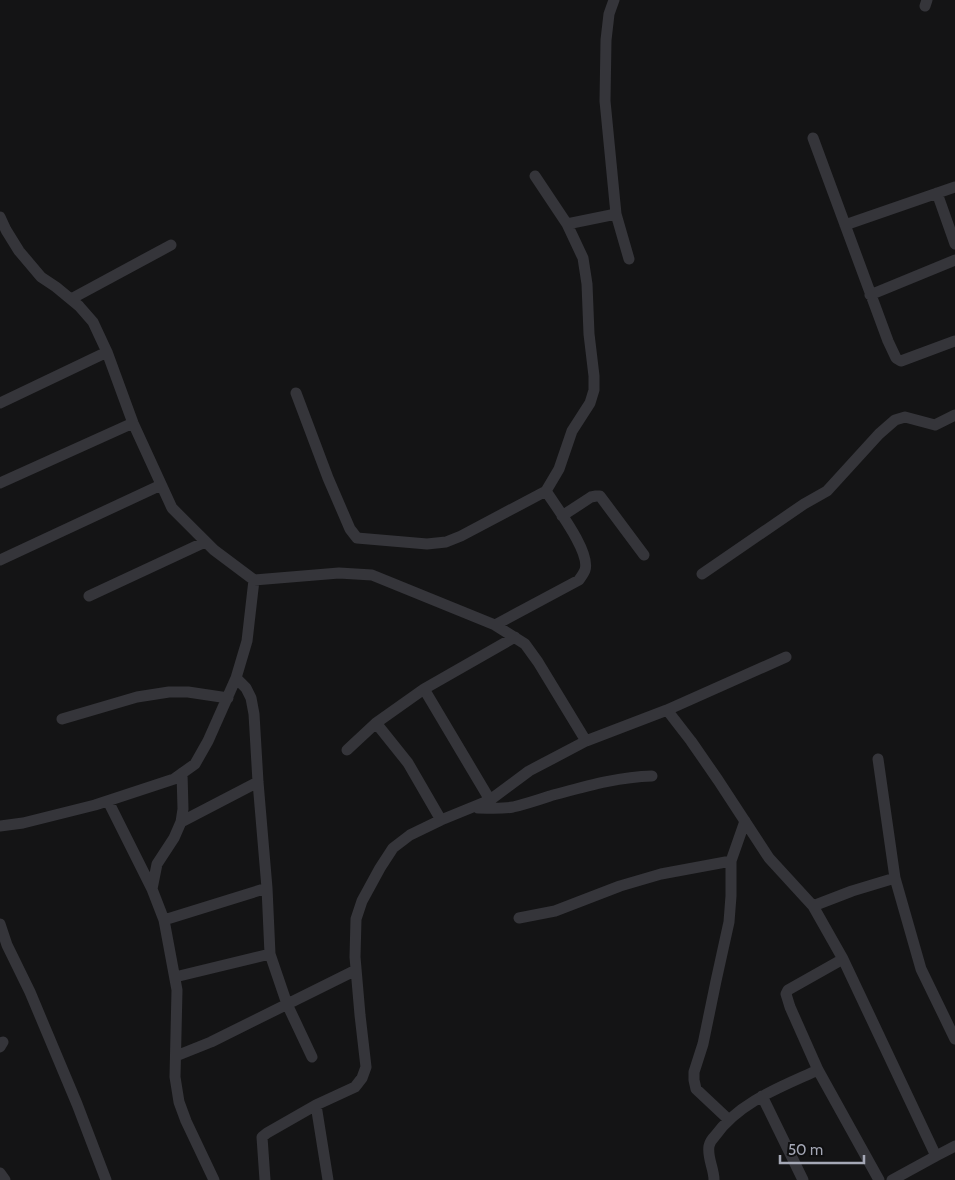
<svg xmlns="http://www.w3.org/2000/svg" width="955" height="1180" viewBox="0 0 955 1180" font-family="Cabin,sans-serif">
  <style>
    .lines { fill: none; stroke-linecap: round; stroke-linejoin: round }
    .street { stroke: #35353a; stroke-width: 11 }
  </style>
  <rect width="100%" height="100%" fill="#141415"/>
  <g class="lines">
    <path class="street" d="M614 0 609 14 606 40 605 101 616 214 629 259
      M925 6 927 0
      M813 138 888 341 896 358 901 361 955 341
      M937 193 955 244
      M0 217 6 230 19 251 41 277 56 287 79 306 93 322 107 352 133 423 172 508 214 550 254 580 339 573 372 575 495 625 525 644 538 662 586 741 667 710 691 741 718 780 769 858 813 906 843 959 936 1156 955 1146
      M567 224 616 214
      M845 225 955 187
      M870 295 955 260
      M71 299 171 245
      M296 393 328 478 350 529 357 538 427 544 446 542 461 536 546 491 559 469 572 431 590 403 594 390V376L589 334 587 284 583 258 567 224 535 176
      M0 403 107 352
      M0 483 133 423
      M562 516 591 497 596 496H600L644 555
      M0 560 161 485
      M702 574 804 504 827 491 879 434 895 420 905 417 935 425 955 415
      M89 596 205 542
      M495 625 579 580C581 577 584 573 585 570 591 552 556 507 546 491
      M424 689 490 800
      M667 710 786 657
      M62 719 137 697 169 692H188L228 698
      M376 723 408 763 441 820
      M347 750 376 723 424 689 515 637
      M878 759 895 878 921 969 955 1039
      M182 773 183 809 181 822 174 838 157 864 152 889 164 920 177 990 175 1077 179 1102 186 1121 214 1180
      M108 801 152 889
      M478 808C490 808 501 809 513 807 526 804 538 800 550 796 584 787 617 777 652 776
      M181 822 258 782
      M0 826 23 823 95 805 174 779 195 764 208 741 236 678 247 641 254 580
      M813 906 852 891 895 878
      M519 918 555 911 620 886 661 874 731 861
      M164 920 267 888
      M0 924 7 945 30 992 77 1104 106 1180
      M270 954 287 1004 312 1057
      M843 959 788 990 786 994 790 1007 818 1070 879 1180
      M175 977 270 954 267 888 258 782 254 714 251 698 246 688 236 678
      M0 1047 3 1042
      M176 1056 211 1042 356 970
      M762 1096 803 1180
      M316 1105 328 1180
      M729 1120 696 1089 694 1080V1072L703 1044 716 981 729 922 731 896V861L745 821
      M0 1173 5 1180
      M265 1180 262 1137 267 1133 316 1105 355 1087 362 1078 366 1067 360 1015 355 957 356 919 362 901 380 868 393 848 410 835 441 820 490 800 529 771 586 741
      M714 1180C714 1168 707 1158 709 1146 710 1142 712 1139 715 1136 739 1102 781 1087 818 1070
      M892 1180 936 1156"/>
  </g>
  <path d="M780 1155v8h84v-8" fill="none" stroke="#a5a8b6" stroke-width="2.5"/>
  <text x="788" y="1155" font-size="15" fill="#a5a8b6" stroke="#0f0f10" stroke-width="4" paint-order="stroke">50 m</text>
</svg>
